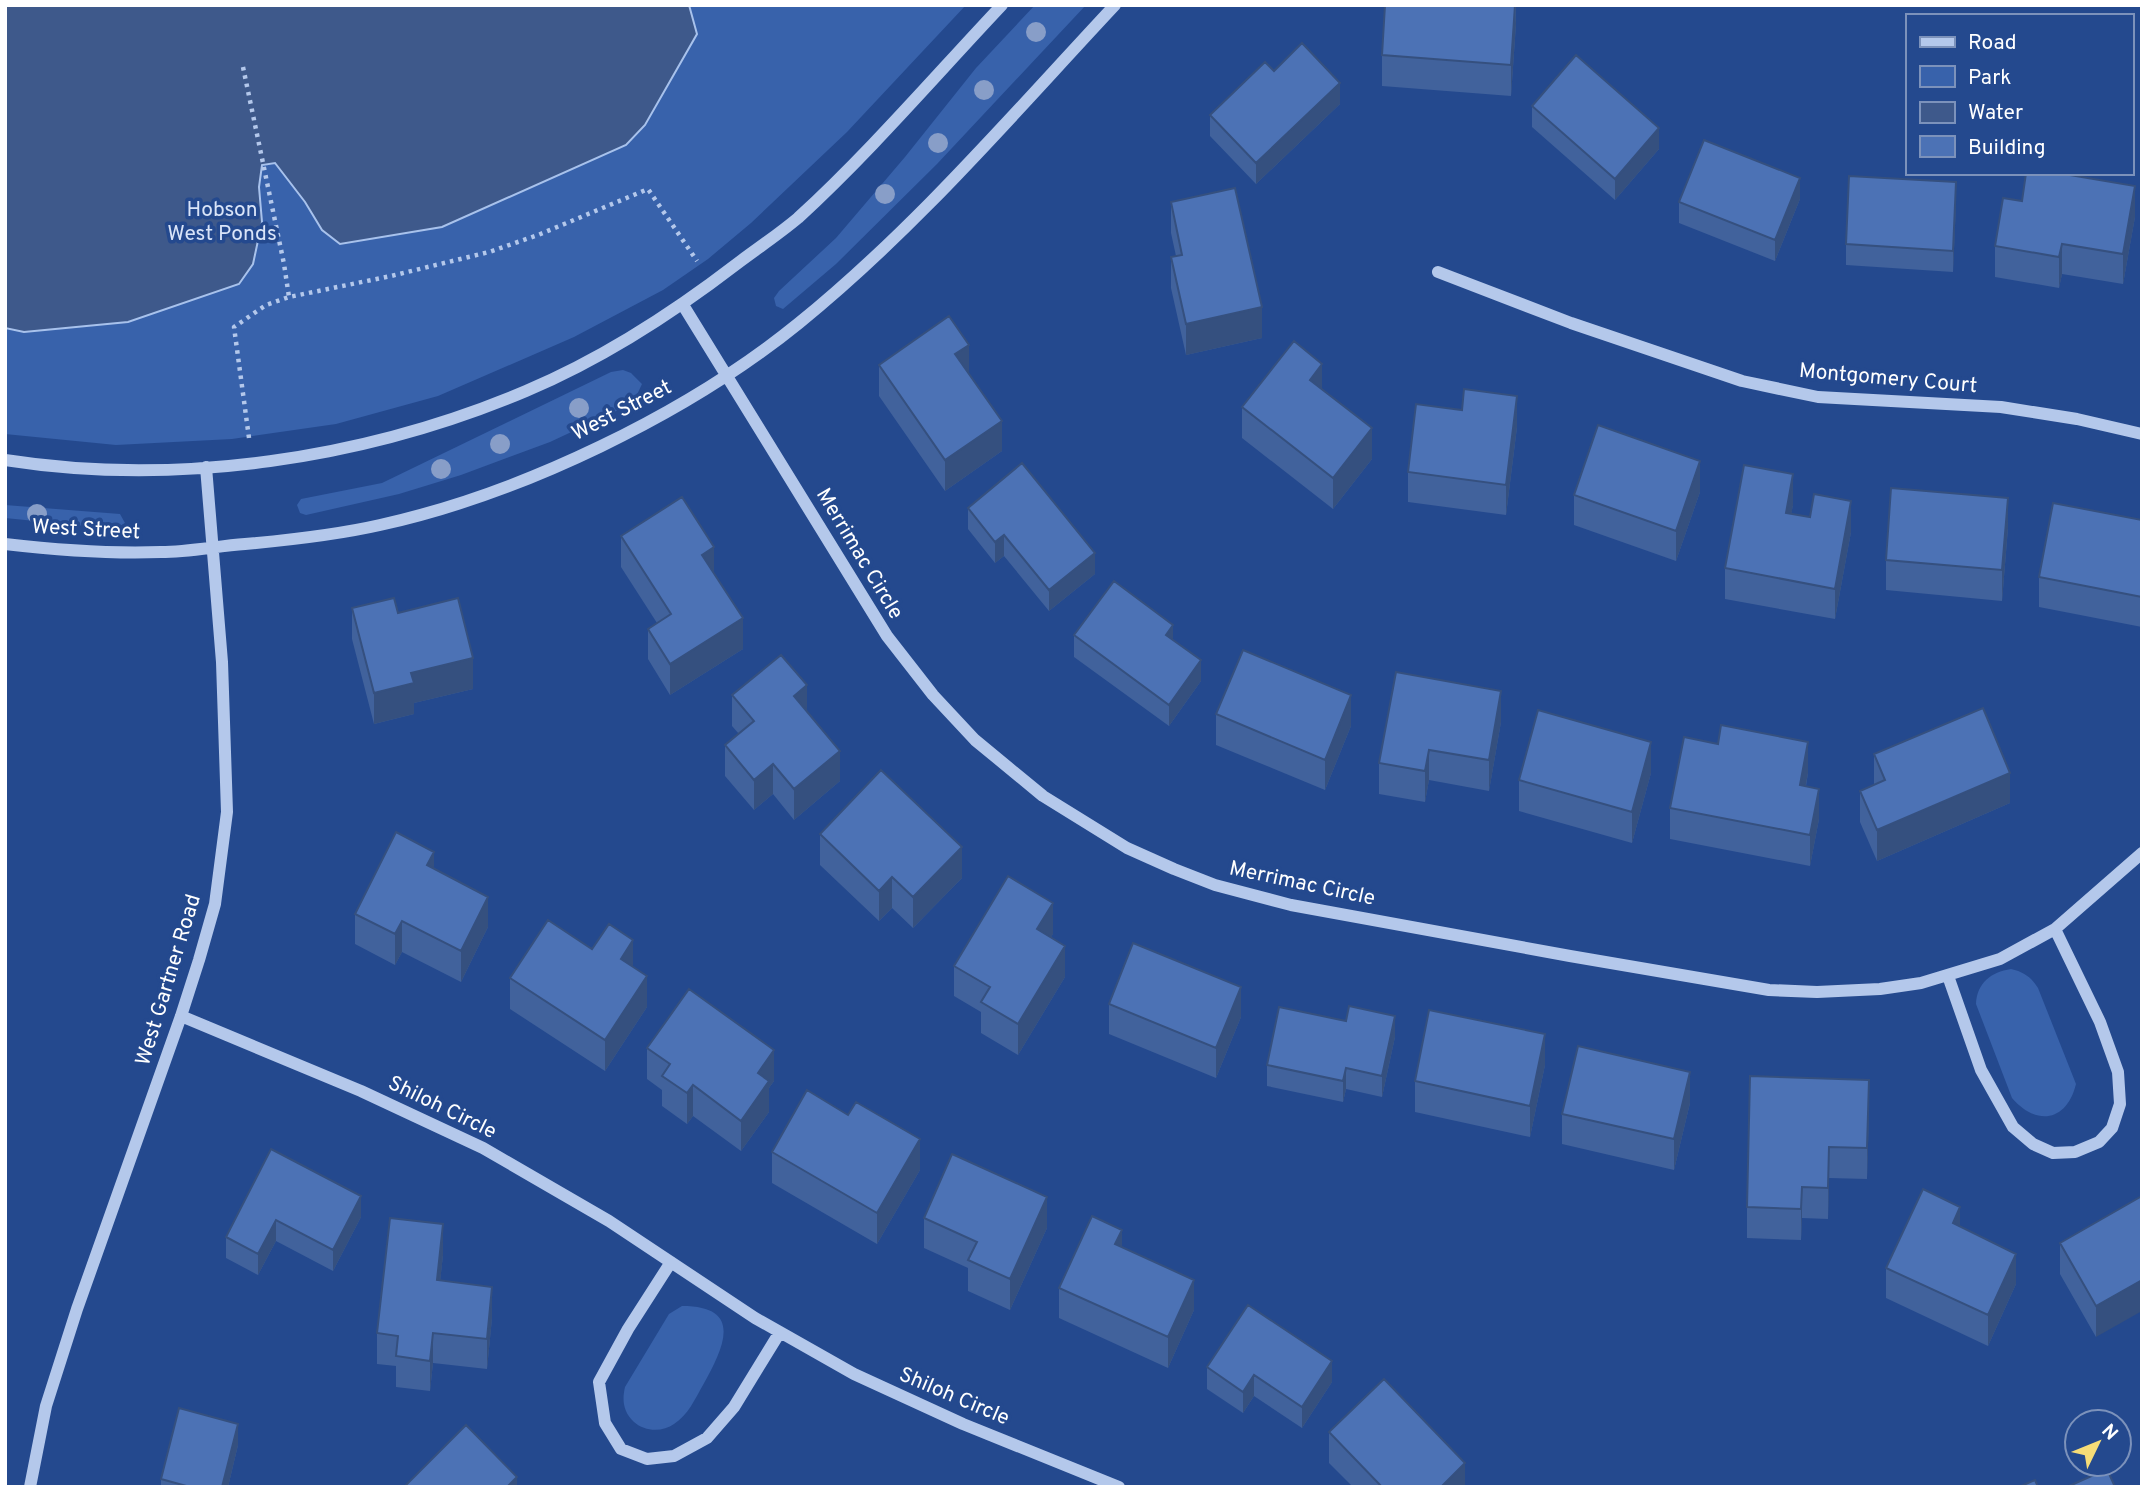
<svg xmlns="http://www.w3.org/2000/svg" width="2147" height="1492" viewBox="0 0 2147 1492" font-family="Overpass,sans-serif">
  <style>
    .green { fill: #3862ab }
    .water { fill: #3e598b; stroke: #a8c2ec; stroke-width: 2 }
    .lines { fill: none; stroke-linecap: round; stroke-linejoin: round }
    .path { stroke: #b4c8eb; stroke-width: 4.5; stroke-dasharray: 3.5 5; stroke-linecap: butt }
    .minor { stroke: #b4c8eb; stroke-width: 12 }
    .tree { fill: #889ec8 }
    .wall { fill: #41629c }
    .shaded-wall { fill: #35507f }
    .building { fill: #4c72b5; stroke: #35507f; stroke-width: 2 }
    .labels { text-anchor: middle; dominant-baseline: central; stroke-width: 7; stroke-linejoin: round; paint-order: stroke }
    .park-label { font-size: 21px; fill: #d9e4f8; stroke: #24498e }
    .street-label { font-size: 21px; fill: #fff; stroke: #24498e }
  </style>
  <rect width="100%" height="100%" fill="#24498e"/>
  <path class="green" d="M5 5H966L847 132 751 223 708 259 663 290 574 337 438 396 336 424 232 439 116 445 5 434Z
    M1035 5H1086L937 164 836 264 783 309 776 306 774 298 779 291 836 238 905 157 976 68Z
    M623 370 631 373 642 384 634 401 627 406 550 442 461 475 399 494 306 515 300 513 297 505 301 499 382 483 611 372Z
    M5 505 120 514 125 523 116 529 5 518Z
    M2011 969C2024 972 2031 977 2038 988L2076 1084C2067 1121 2037 1127 2012 1098L1976 1004C1977 983 1991 972 2011 969Z
    M682 1306C745 1306 723 1349 703 1385 695 1399 688 1415 674 1424 663 1432 645 1432 634 1422 623 1412 622 1400 625 1387L669 1314Z"/>
  <path class="water" d="M5 5H689L697 34 645 125 626 145 442 227 340 244 322 230 305 202 275 163 262 165 259 187 262 222 253 264 239 284 128 322 24 332 5 328Z"/>
  <g class="lines">
    <path class="path" d="M243 67 284 264 289 297
      M249 438 234 327 266 305 289 297 391 276 489 252 538 235 648 189 697 261"/>
    <path class="minor" d="M1438 272 1571 323 1742 381 1818 397 2001 407 2077 419 2142 434
      M683 305 887 636 933 695 975 740 1043 796 1127 848 1174 869 1215 885 1291 905 1570 956 1769 990 1817 992 1880 989 1921 983 2000 959 2055 929 2142 853
      M5 460C178 487 365 459 526 391 602 359 673 313 738 263 758 248 779 234 798 218 870 152 935 76 1002 5
      M5 544C57 550 109 554 161 552 189 552 217 546 245 544 290 540 336 535 380 525 521 494 687 414 799 323 915 229 1013 114 1115 5
      M1948 976 1981 1070 2013 1127 2033 1144 2053 1153 2075 1152 2099 1142 2112 1128 2120 1104 2118 1072 2100 1022 2055 929
      M181 1016 361 1091 483 1148 609 1221 755 1318 854 1374 963 1424 1119 1487
      M671 1262 628 1329 599 1382 605 1423 621 1449 647 1459 674 1456 707 1438 734 1407 780 1332
      M30 1487 46 1406 77 1309 181 1016 199 960 215 904 227 812 222 662 206 467"/>
  </g>
  <g class="tree">
    <circle cx="1036" cy="32" r="10"/>
    <circle cx="984" cy="90" r="10"/>
    <circle cx="938" cy="143" r="10"/>
    <circle cx="885" cy="194" r="10"/>
    <circle cx="579" cy="408" r="10"/>
    <circle cx="500" cy="444" r="10"/>
    <circle cx="441" cy="469" r="10"/>
    <circle cx="37" cy="514" r="10"/>
  </g>
  <path class="wall" d="M1516 5V24L1511 96 1382 86V55Z
    M1274 71 1340 104 1256 184 1210 136V115Z
    M1532 106 1659 149 1615 200 1532 127Z
    M1800 199 1775 261 1679 223V202Z
    M1171 202 1262 338 1186 355 1171 288V257L1176 256 1171 233Z
    M1956 203 1953 272 1846 265V244Z
    M2135 217 2123 284 2062 274 2059 288 1995 277V246Z
    M879 365 1002 451 945 491 879 396Z
    M1322 389 1372 459 1333 509 1242 438V407Z
    M1462 410 1517 427 1506 515 1408 502V472Z
    M1700 492 1676 561 1574 525V495Z
    M1793 505 1791 514 1810 517 1851 532 1835 619 1725 599V568Z
    M968 508 1095 574 1049 611 1004 556 995 563 968 529Z
    M2142 520V627L2039 607V577Z
    M2008 528 2002 601 1886 590V560Z
    M621 536 714 575 743 649 670 695 648 659V629L657 623 621 567Z
    M352 608 398 613 473 689 414 703V714L374 724 352 639Z
    M1074 635 1173 640 1201 681 1169 726 1074 657Z
    M732 695 807 711 840 781 794 820 773 794 754 810 725 776V745L739 734 732 726Z
    M1216 714 1351 726 1325 790 1216 745Z
    M1501 722 1489 791 1429 780 1425 802 1379 794V763Z
    M1874 754 2010 803 1877 861 1860 822V791L1874 785Z
    M1651 773 1632 843 1519 811V780Z
    M1808 773 1806 786 1819 819 1810 866 1670 839V808Z
    M820 834 962 878 913 928 892 908 879 921 820 865Z
    M434 869 488 927 461 982 402 952 395 965 355 944V914Z
    M1053 934 1051 937 1065 977 1018 1055 981 1033V1012L954 996V966Z
    M592 949 633 967 647 1007 605 1071 510 1009V978Z
    M1109 1004 1241 1017 1216 1078 1109 1034Z
    M1395 1037 1382 1097 1346 1089 1343 1102 1267 1086V1065Z
    M647 1048 774 1081 769 1088V1112L741 1151 693 1116 687 1124 662 1106V1090L647 1079Z
    M1545 1065 1530 1137 1415 1112V1081Z
    M1690 1103 1674 1170 1562 1144V1114Z
    M1869 1111 1867 1179 1829 1178 1828 1219 1802 1218 1801 1240 1747 1238V1207Z
    M271 1149 361 1217 333 1271 276 1241 258 1275 226 1258V1237Z
    M772 1152 920 1170 877 1244 772 1183Z
    M2142 1196 2096 1337 2060 1274V1243Z
    M924 1218 1047 1228 1010 1310 968 1291V1268L924 1248Z
    M1960 1227 2016 1284 1988 1346 1886 1298V1268Z
    M443 1255 440 1281 492 1318 487 1369 433 1363 430 1391 396 1387V1366L377 1364V1333Z
    M1059 1288 1194 1310 1168 1368 1059 1318Z
    M1207 1367 1332 1382 1302 1428 1254 1396 1243 1413 1207 1389Z
    M1329 1432 1465 1487H1353L1329 1463Z
    M238 1445 228 1487H161V1479Z"/>
  <path class="shaded-wall" d="M1515 5 1516 24 1511 96V65Z
    M1340 83V104L1256 184V163Z
    M1659 128V149L1615 200V179Z
    M1800 178V199L1775 261V240Z
    M1956 182V203L1953 272V251Z
    M2135 186V217L2123 284V254Z
    M2062 244V274L2059 288V257Z
    M1262 307V338L1186 355V324Z
    M969 345V375L955 354Z
    M1322 364V395L1310 380Z
    M1517 396V427L1506 515V485Z
    M1002 421V451L945 491V460Z
    M1372 428V459L1333 509V478Z
    M1700 461V492L1676 561V531Z
    M1793 474V505L1786 544V513Z
    M2008 498V528L2002 601V570Z
    M1851 501V532L1835 619V589Z
    M1004 535V556L995 563V542Z
    M714 547V577L702 555Z
    M1095 553V574L1049 611V590Z
    M743 618V649L670 695V664Z
    M1173 625V646L1166 635Z
    M473 658V689L414 703V714L374 724V693L411 673Z
    M1201 660V681L1169 726V705Z
    M807 685V716L794 696Z
    M1501 691V722L1489 791V760Z
    M1351 695V726L1325 790V760Z
    M1651 742V773L1632 843V812Z
    M1808 742V773L1800 816V785Z
    M1429 750V780L1425 802V771Z
    M840 751V781L794 820V789Z
    M773 764V794L754 810V780Z
    M2010 773V803L1877 861V830Z
    M1819 789V819L1810 866V835Z
    M962 847V878L913 928V897Z
    M434 852V883L427 865Z
    M892 877V908L879 921V891Z
    M488 897V927L461 982V951Z
    M1053 903V934L1037 960V929Z
    M402 921V952L395 965V934Z
    M633 940V971L621 959Z
    M1065 946V977L1018 1055V1024Z
    M647 976V1007L605 1071V1040Z
    M1241 987V1017L1216 1078V1048Z
    M1395 1016V1037L1382 1097V1076Z
    M1545 1034V1065L1530 1137V1106Z
    M774 1050V1081L769 1088V1112L741 1151V1121L758 1073Z
    M1346 1068V1089L1343 1102V1081Z
    M1690 1072V1103L1674 1170V1139Z
    M1869 1080V1111L1867 1179V1148Z
    M693 1085V1116L687 1124V1093Z
    M920 1139V1170L877 1244V1213Z
    M1829 1147V1178L1828 1219V1188Z
    M1802 1187V1218L1801 1240V1209Z
    M361 1196V1217L333 1271V1250Z
    M1047 1197V1228L1010 1310V1279Z
    M1960 1207V1237L1953 1223Z
    M276 1220V1241L258 1275V1254Z
    M443 1224V1255L437 1311V1280Z
    M1122 1230V1261L1115 1244Z
    M2016 1254V1284L1988 1346V1315Z
    M1194 1280V1310L1168 1368V1337Z
    M2142 1280V1311L2096 1337V1306Z
    M492 1287V1318L487 1369V1339Z
    M433 1333V1363L430 1391V1361Z
    M1332 1361V1382L1302 1428V1407Z
    M1254 1375V1396L1243 1413V1392Z
    M238 1424V1445L228 1487H222Z
    M1465 1463V1487H1441Z
    M517 1477V1487H507Z"/>
  <path class="building" d="M1385 5H1515L1511 65 1382 55Z
    M1302 43 1340 83 1256 163 1210 115 1265 62 1274 71Z
    M1576 55 1659 128 1615 179 1532 106Z
    M1704 140 1800 178 1775 240 1679 202Z
    M2026 173H2058L2135 186 2123 254 2062 244 2059 257 1995 246 2003 198 2022 201Z
    M1849 176 1956 182 1953 251 1846 244Z
    M1235 188 1262 307 1186 324 1171 257 1182 255 1171 202Z
    M949 316 969 345 955 354 1002 421 945 460 879 365Z
    M1294 341 1322 364 1310 380 1372 428 1333 478 1242 407Z
    M1464 389 1517 396 1506 485 1408 472 1416 404 1462 410Z
    M1598 425 1700 461 1676 531 1574 495Z
    M1022 463 1095 553 1049 590 1004 535 995 542 968 508Z
    M1744 465 1793 474 1786 513 1810 517 1814 494 1851 501 1835 589 1725 568Z
    M1891 488 2008 498 2002 570 1886 560Z
    M682 497 714 547 702 555 743 618 670 664 648 629 671 614 621 536Z
    M2053 503 2142 520V597L2039 577Z
    M1114 581 1173 625 1166 635 1201 660 1169 705 1074 635Z
    M394 598 398 613 458 598 473 658 411 673 414 683 374 693 352 608Z
    M1243 650 1351 695 1325 760 1216 714Z
    M781 655 807 685 794 696 840 751 794 789 773 764 754 780 725 745 754 721 732 695Z
    M1396 672 1501 691 1489 760 1429 750 1425 771 1379 763Z
    M1983 708 2010 773 1877 830 1860 791 1885 780 1874 754Z
    M1538 710 1651 742 1632 812 1519 780Z
    M1721 725 1808 742 1800 785 1819 789 1810 835 1670 808 1684 737 1718 744Z
    M881 770 962 847 913 897 892 877 879 891 820 834Z
    M396 832 434 852 427 865 488 897 461 951 402 921 395 934 355 914Z
    M1008 876 1053 903 1037 929 1065 946 1018 1024 981 1002 990 987 954 966Z
    M548 920 592 949 609 924 633 940 621 959 647 976 605 1040 510 978Z
    M1133 943 1241 987 1216 1048 1109 1004Z
    M689 989 774 1050 758 1073 769 1081 741 1121 693 1085 687 1093 662 1076 670 1064 647 1048Z
    M1349 1006 1395 1016 1382 1076 1346 1068 1343 1081 1267 1065 1279 1007 1346 1021Z
    M1429 1010 1545 1034 1530 1106 1415 1081Z
    M1578 1046 1690 1072 1674 1139 1562 1114Z
    M1750 1076 1869 1080 1867 1148 1829 1147 1828 1188 1802 1187 1801 1209 1747 1207Z
    M807 1090 848 1115 856 1102 920 1139 877 1213 772 1152Z
    M271 1149 361 1196 333 1250 276 1220 258 1254 226 1237Z
    M952 1154 1047 1197 1010 1279 968 1260 977 1242 924 1218Z
    M1923 1189 1960 1207 1953 1223 2016 1254 1988 1315 1886 1268Z
    M2142 1196V1280L2096 1306 2060 1243Z
    M1092 1216 1122 1230 1115 1244 1194 1280 1168 1337 1059 1288Z
    M390 1218 443 1224 437 1280 492 1287 487 1339 433 1333 430 1361 396 1356 398 1336 377 1333Z
    M1248 1305 1332 1361 1302 1407 1254 1375 1243 1392 1207 1367Z
    M1384 1379 1465 1463 1441 1487H1382L1329 1432Z
    M179 1408 238 1424 222 1487H190L161 1479Z
    M466 1425 517 1477 507 1487H404Z
    M2107 1469 2115 1487H2067Z
    M2035 1480 2038 1487H2019Z"/>
  <g class="labels">
    <g class="park-label">
      <text x="222" y="210">Hobson<tspan x="222" dy="24">West Ponds</tspan></text>
    </g>
    <g class="street-label">
      <text transform="translate(1888 379) rotate(5)">Montgomery Court</text>
      <text transform="translate(622 411) rotate(-27)">West Street</text>
      <text transform="translate(86 530) rotate(3)">West Street</text>
      <text transform="translate(859 554) rotate(59)">Merrimac Circle</text>
      <text transform="translate(1302 884) rotate(12)">Merrimac Circle</text>
      <text transform="translate(169 980) rotate(-73)">West Gartner Road</text>
      <text transform="translate(442 1108) rotate(26)">Shiloh Circle</text>
      <text transform="translate(954 1397) rotate(23)">Shiloh Circle</text>
    </g>
  </g>
  <rect width="2147" height="1492" fill="none" stroke="#ffffff" stroke-width="14"/>
  <rect x="1906" y="14" width="228" height="161" fill="#24498e" stroke="#7c92bb" stroke-width="2"/>
  <rect x="1920" y="37" width="35" height="10" fill="#b4c8eb" stroke="#7c92bb" stroke-width="2"/>
  <text x="1968" y="49" font-size="21" fill="#ffffff">Road</text>
  <rect x="1920" y="66" width="35" height="21" fill="#3862ab" stroke="#7c92bb" stroke-width="2"/>
  <text x="1968" y="84" font-size="21" fill="#ffffff">Park</text>
  <rect x="1920" y="102" width="35" height="21" fill="#3e598b" stroke="#7c92bb" stroke-width="2"/>
  <text x="1968" y="119" font-size="21" fill="#ffffff">Water</text>
  <rect x="1920" y="136" width="35" height="21" fill="#4c72b5" stroke="#7c92bb" stroke-width="2"/>
  <text x="1968" y="154" font-size="21" fill="#ffffff">Building</text>
  <g transform="translate(2098 1443) rotate(47)"><circle r="33" fill="#24498e" stroke="#7c92bb" stroke-width="2"/>
  <path d="M0-5L12 26L0 18L-12 26Z" fill="#f6dc77"/>
  <text y="-10" font-size="19" font-weight="bold" text-anchor="middle" fill="#ffffff">N</text>
  </g>
</svg>
